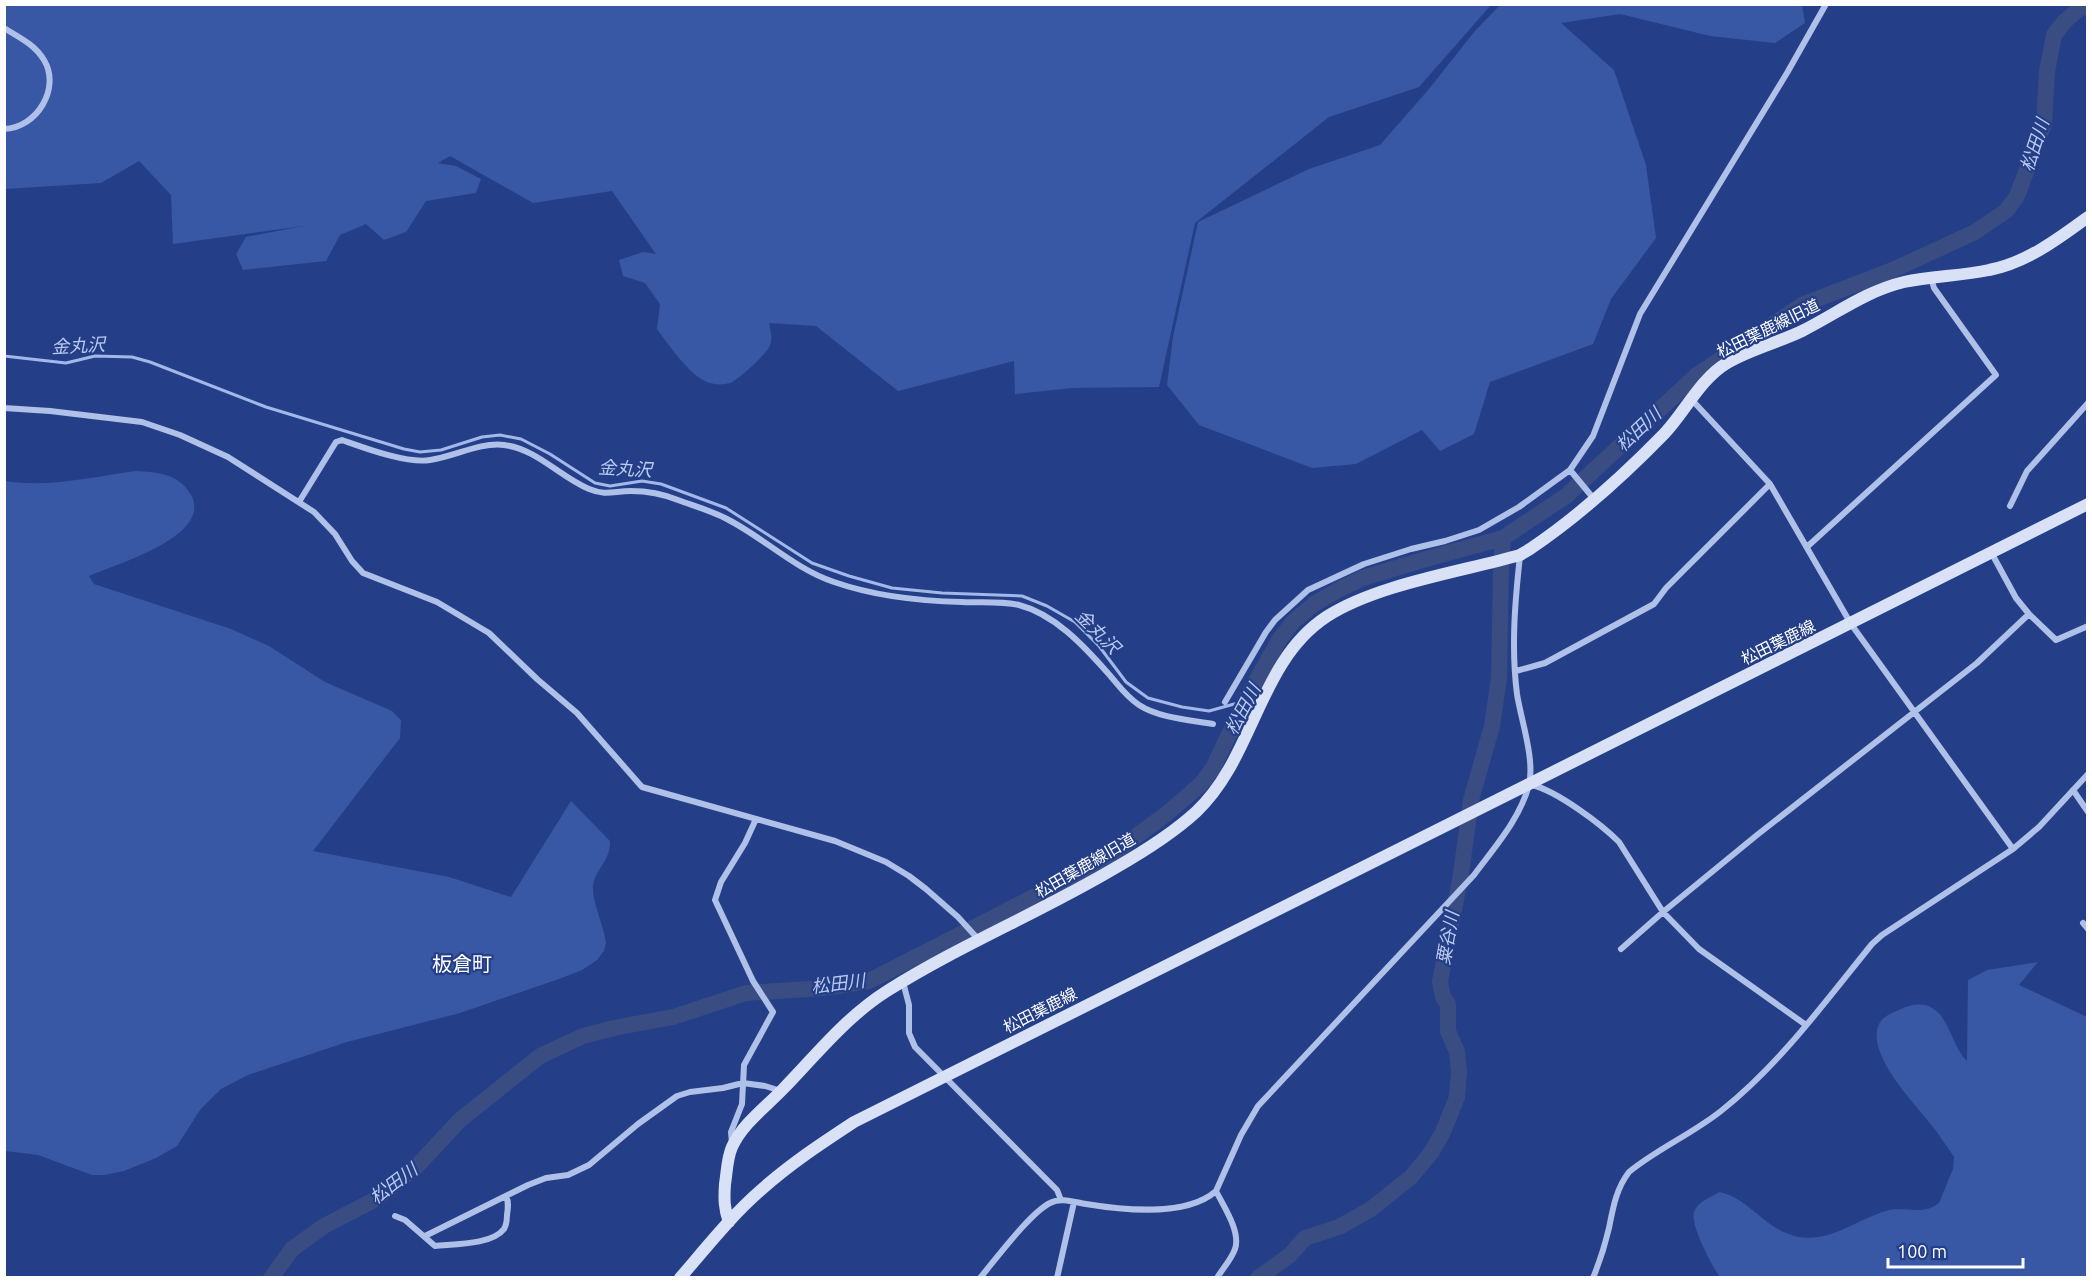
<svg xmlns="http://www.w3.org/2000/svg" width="2092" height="1282" viewBox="0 0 2092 1282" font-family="Ubuntu,'Noto Sans JP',sans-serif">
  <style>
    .green { fill: #3857a4 }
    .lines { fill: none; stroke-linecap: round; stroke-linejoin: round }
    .stream { stroke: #a3b8ea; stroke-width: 3 }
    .river { stroke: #394d82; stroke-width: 16 }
    .street { stroke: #afc0e9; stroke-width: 6 }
    .secondary { stroke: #d9e1f7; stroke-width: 12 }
    .labels { text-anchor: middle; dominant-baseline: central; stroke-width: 4.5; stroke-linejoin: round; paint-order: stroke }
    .street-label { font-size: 16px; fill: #fff; stroke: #243f87 }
    .water-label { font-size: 18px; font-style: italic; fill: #bacaf0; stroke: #243f87 }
    .quarter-label { font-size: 20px; fill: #fff; stroke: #243f87 }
  </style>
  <rect width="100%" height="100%" fill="#243f87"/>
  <path class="green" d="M1501 4 1802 5 1805 23 1775 43 1710 36 1620 14 1561 23 1614 70 1646 165 1656 238 1611 299 1593 344 1490 382 1474 434 1440 451 1422 430 1356 464 1312 468 1199 425 1167 385 1173 337 1198 222 1309 169 1380 145 1429 89 1474 32Z
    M5 5H1491L1419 87 1329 117 1195 223 1159 387 1072 388 1015 394 1014 361 898 391 816 326 769 323C770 329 773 338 770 345 767 354 739 379 730 383 723 385 714 385 707 382 690 376 668 344 657 329L660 304 645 283 623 276 619 260 643 252 656 254 612 191 533 203 450 156 438 163 456 166 481 179 476 193 426 201 406 232 384 240 366 224 340 235 326 261 243 270 236 254 246 237 303 226 173 244 171 195 139 161 101 183 5 189Z
    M136 471C158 472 179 474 191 495 214 536 114 565 89 576L94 584 231 629 269 646 325 682 392 711 401 720 400 738 313 851 449 877 511 897 571 801 610 841C611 861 595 869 593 886 592 902 604 926 606 943L604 951 597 960 582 970 559 979 460 1013 347 1042 248 1075 221 1089 200 1110 177 1146 156 1158 124 1171 104 1175H92L38 1155 5 1151V481C48 488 92 477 136 471Z
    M2038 962 2019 985 2087 1017V1277H1720C1712 1266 1690 1225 1694 1212 1698 1201 1711 1197 1720 1192 1746 1198 1762 1223 1786 1233 1823 1249 1852 1221 1886 1211 1899 1207 1914 1212 1927 1209 1931 1208 1936 1205 1939 1203L1953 1169 1954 1157C1947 1147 1940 1136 1933 1127 1916 1105 1865 1054 1879 1024 1883 1016 1894 1012 1901 1009 1910 1005 1923 1002 1932 1008 1949 1017 1953 1048 1967 1061L1968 980 1987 970Z"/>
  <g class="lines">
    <path class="stream" d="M4 356 66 363 95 356 132 357 150 362 266 407 404 449 420 452 441 450 482 437 500 435 521 439 550 454 595 483 610 486 642 481 661 484 726 508 812 563 849 576 892 588 942 593 1022 596 1047 606 1075 622 1099 646 1126 682 1148 698 1182 707 1209 711 1245 701"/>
    <path class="river" d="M271 1278 292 1249 324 1226 376 1199 416 1167 460 1120 540 1056 583 1036 614 1028 673 1017 746 993 824 988 869 981 1059 884 1116 851 1165 815 1201 784 1213 768 1245 701 1279 640 1293 622 1314 604 1338 590 1363 578 1426 559 1503 538 1566 496 1697 375 1802 305 1895 269 1975 232 2006 211 2017 196 2044 124 2047 72 2054 35 2064 22 2079 9 2088 6
      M1258 1278 1290 1255 1305 1238 1339 1227 1371 1209 1411 1177 1431 1153 1443 1132 1457 1097 1459 1072 1457 1052 1448 1031V1004L1443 997 1440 981 1461 874 1471 800 1492 726 1499 678 1501 569 1503 538"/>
    <path class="street" d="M4 28C20 38 34 44 44 60 61 88 37 128 4 129
      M1692 400 1770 484
      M4 408 50 411 142 422 180 435 228 457 314 512 335 534 352 561 363 573 437 602 489 633 537 679 577 713 642 787 835 841 886 862 909 876 926 889 958 917 979 940
      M1570 470 1594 499
      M299 502 336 442 342 440C365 448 407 464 430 460 454 457 479 442 504 445 537 449 560 477 589 489 606 496 614 491 631 491 647 491 663 494 678 500 694 506 712 511 727 519 764 538 795 569 834 582 874 596 920 601 962 602 981 603 1001 601 1019 605 1054 614 1083 645 1106 671 1118 684 1124 695 1139 705 1159 718 1190 720 1213 724
      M2010 506 2027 471 2088 403
      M1808 546 1996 375 1934 288 1931 278
      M1991 552 2016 598 2029 614 2056 640 2088 626
      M1516 671 1545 663 1654 604 1666 588 1770 484 1851 624 2013 849
      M1225 702 1266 632 1275 620 1308 590 1364 564 1411 549 1445 541 1479 530 1519 507 1570 470 1593 436 1640 314 1787 73 1826 4
      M1532 785C1557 791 1601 824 1619 842L1663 912 1699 949 1806 1025
      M2073 790 2088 812
      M2083 923 2088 929
      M1621 949 1663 912 1757 835 1977 663 2029 614
      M903 982 909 1005V1033L915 1047 1057 1190 1061 1200
      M732 1143 731 1132 742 1104 744 1065 773 1012 753 981 715 900 721 882 745 843 756 819
      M1216 1191C1224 1207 1241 1232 1235 1249 1231 1260 1223 1268 1217 1278
      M395 1216 405 1220 435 1246C453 1244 492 1245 504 1229 507 1224 507 1220 507 1215 508 1208 509 1202 506 1196
      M425 1236 528 1185 546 1178 568 1175 589 1165 638 1124 677 1096 690 1092 723 1088 743 1083 765 1086 781 1091
      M980 1278C996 1259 1030 1213 1050 1203 1061 1197 1074 1202 1086 1204 1122 1210 1187 1217 1216 1191L1241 1135 1258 1106 1474 875C1494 848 1520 819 1529 785 1535 759 1521 720 1517 694 1511 648 1515 601 1520 556
      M1057 1278 1074 1202
      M1593 1278C1600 1261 1605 1245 1609 1228 1613 1208 1616 1189 1629 1172 1657 1149 1692 1134 1721 1111 1780 1064 1825 1002 1872 944L1882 935 2013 849 2039 827 2088 774"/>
    <path class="secondary" d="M729 1222C724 1209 724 1198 725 1184 727 1172 727 1158 732 1147 743 1123 766 1107 783 1089 816 1055 846 1017 887 991 960 945 1041 912 1115 868 1143 852 1172 834 1196 812 1254 758 1258 662 1326 617 1377 584 1461 572 1520 555L1530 549C1579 516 1623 476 1664 434 1685 412 1700 379 1727 363 1751 349 1777 343 1802 331 1836 314 1866 291 1904 282 1932 276 1961 276 1989 270 2026 263 2058 239 2088 217
      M680 1278C706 1248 731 1216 761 1190 790 1164 822 1143 854 1122L2088 504"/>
  </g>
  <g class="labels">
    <g class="street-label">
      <text transform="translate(1768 328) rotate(-26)">松田葉鹿線旧道</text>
      <text transform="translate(1778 642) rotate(-26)">松田葉鹿線</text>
      <text transform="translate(1085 865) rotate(-30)">松田葉鹿線旧道</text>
      <text transform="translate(1040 1010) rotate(-27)">松田葉鹿線</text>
    </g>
    <g class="water-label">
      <text transform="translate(2034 145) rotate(-72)">松田川</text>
      <text transform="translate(78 345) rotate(-3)">金丸沢</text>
      <text transform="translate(1638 429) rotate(-43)">松田川</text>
      <text transform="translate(625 468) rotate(3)">金丸沢</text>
      <text transform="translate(1098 631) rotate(45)">金丸沢</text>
      <text transform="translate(1242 709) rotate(-62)">松田川</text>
      <text transform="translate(1447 938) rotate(-80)">粟谷川</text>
      <text transform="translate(838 983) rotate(-7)">松田川</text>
      <text transform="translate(393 1183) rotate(-37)">松田川</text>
    </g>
    <g class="quarter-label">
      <text x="462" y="963">板倉町</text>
    </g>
  </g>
  <rect width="2092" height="1282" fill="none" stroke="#ffffff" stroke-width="12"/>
  <path d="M1888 1258v9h135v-9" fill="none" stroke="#ffffff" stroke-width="3"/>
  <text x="1897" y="1258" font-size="18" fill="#ffffff" stroke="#243f87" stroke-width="4.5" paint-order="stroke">100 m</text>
</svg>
